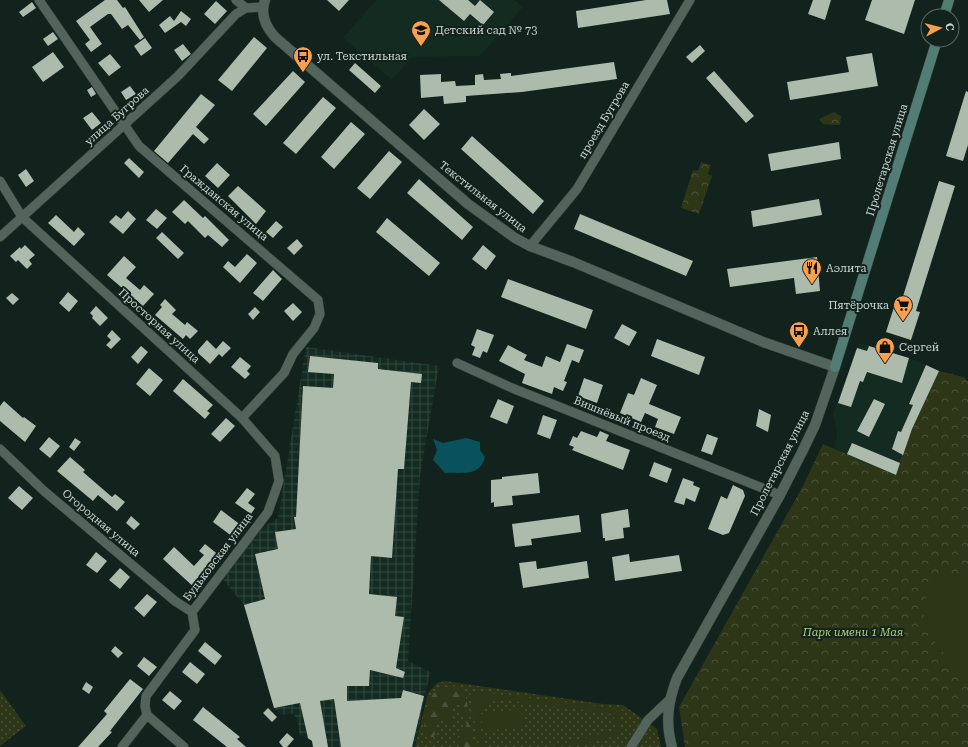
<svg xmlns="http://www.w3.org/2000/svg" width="968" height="747" viewBox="0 0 968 747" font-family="'Roboto Serif',serif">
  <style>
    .built { fill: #132b21 }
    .industrial { fill: url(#industrial-grid) }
    .grass { fill: url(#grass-dots) }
    .forest { fill: url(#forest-firs) }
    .park { fill: url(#park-crowns) }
    .garden { fill: #2d3717 }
    .water { fill: #09525b }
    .building { fill: #acbbac }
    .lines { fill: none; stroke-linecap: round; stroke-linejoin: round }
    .minor-casing { stroke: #323d37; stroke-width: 10 }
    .tertiary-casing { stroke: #323d37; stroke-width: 11 }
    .secondary-casing { stroke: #323d37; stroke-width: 11 }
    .minor { stroke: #52645c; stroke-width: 9 }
    .tertiary { stroke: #52645c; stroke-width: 10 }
    .secondary { stroke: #527d75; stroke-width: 10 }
    .labels { text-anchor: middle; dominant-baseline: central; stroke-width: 4; stroke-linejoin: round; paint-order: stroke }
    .poi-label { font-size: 11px; fill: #cdd7d3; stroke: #12221c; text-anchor: start }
    .street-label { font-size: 11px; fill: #cdd7d3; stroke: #12221c }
    .park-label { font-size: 11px; font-style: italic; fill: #b3cf7c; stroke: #12221c }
  </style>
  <defs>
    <pattern id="industrial-grid" width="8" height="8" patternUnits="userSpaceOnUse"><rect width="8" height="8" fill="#132b21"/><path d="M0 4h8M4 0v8" fill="none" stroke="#344940"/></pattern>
    <pattern id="grass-dots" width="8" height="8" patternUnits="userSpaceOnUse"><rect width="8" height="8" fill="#2d3717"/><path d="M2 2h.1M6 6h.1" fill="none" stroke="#4a5338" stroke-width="1.8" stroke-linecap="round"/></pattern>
    <pattern id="forest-firs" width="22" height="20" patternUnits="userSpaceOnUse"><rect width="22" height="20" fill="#2d3717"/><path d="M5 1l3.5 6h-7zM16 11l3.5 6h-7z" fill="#4a5338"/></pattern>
    <pattern id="park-crowns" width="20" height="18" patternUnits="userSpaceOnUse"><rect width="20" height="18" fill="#2d3717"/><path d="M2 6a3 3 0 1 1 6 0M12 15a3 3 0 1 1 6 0" fill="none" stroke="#4a5338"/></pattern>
  </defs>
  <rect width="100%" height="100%" fill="#12221c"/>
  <path class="built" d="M376 0H515L523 7 480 56 412 57 392 80 343 38Z
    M861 343 920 362 939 371 909 436 896 475 835 449 837 433 833 414 858 344Z"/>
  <path class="industrial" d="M306 347 439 366 420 476 408 661 430 672 415 747H313L312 741 300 735 297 720 293 714 281 715 274 708 244 605 221 577 255 532 278 518Z"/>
  <path class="grass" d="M445 681 603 704 623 705 657 729 661 747H415L428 693 437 683Z
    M0 690 26 726 0 746Z"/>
  <path class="forest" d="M453 686 465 690 473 741 477 747H463L457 738 467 725 457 700 452 707 454 720 452 728 442 717 437 719V730L433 738 425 736C424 715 424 705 438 688Z"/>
  <path class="park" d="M834 112 841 116 840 125 823 124 819 119Z
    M701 162 711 165 708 174 712 176 699 214 681 208 693 170 698 171Z
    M939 371 964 377 968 382V747H685L679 707 803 486 823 444 895 475 909 436Z"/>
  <path class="garden" d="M964 574 968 576V681C958 669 933 643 927 630 919 611 924 584 946 576 952 574 959 575 964 574Z
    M470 691 622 709 621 714H619C622 721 622 730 615 735 605 742 563 747 550 747L611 731 615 727 614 717 609 713 505 700C485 700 478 708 480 727 482 735 482 741 488 747H481L477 739Z
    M522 709 524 727 483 731 481 714Z"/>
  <path class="water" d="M466 438 480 442V450L485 457C480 477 463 472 445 473L433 460 437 450 433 439 443 443Z"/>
  <path class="building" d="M105 0H117L123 8 125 7 144 37 140 40 128 25 122 29 111 14H108L90 27 102 44 91 52 85 44 90 40 76 21Z
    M139 0H163L149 12Z
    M327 0H349L339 11Z
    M439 0H468L475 6 480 0 494 12 483 25 470 14 464 21Z
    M646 0H667L670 14 578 28 576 11Z
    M813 0H831L825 20 808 14Z
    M872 0H915L904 34 865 20Z
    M216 1 227 11 215 24 204 14Z
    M32 2 36 8 23 17 19 12Z
    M181 11 191 19 186 26 181 22 165 33 159 25 170 16 174 21Z
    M53 32 58 39 48 46 43 39Z
    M254 37 267 48 232 91 218 80Z
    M145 38 152 48 141 56 134 46Z
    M183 44 191 54 182 61 174 50Z
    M700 45 705 51 692 63 686 57Z
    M53 52 64 67 43 82 32 67Z
    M872 53 878 86 790 100 787 82 849 72 846 57Z
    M110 54 121 67 109 76 98 63Z
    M614 62 617 79 522 92 466 96V102L444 104 443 96 421 98 420 75 441 74V82L455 81 456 86 475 85V75L483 74 484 80 501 79 500 74 511 73V76Z
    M355 63 381 86 375 93 349 70Z
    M293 71 305 82 266 126 253 114Z
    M714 71 754 116 746 123 706 78Z
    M130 86 136 94 126 100 121 92Z
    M92 87 96 94 91 97 87 90Z
    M966 91 968 92V145L963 161 946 156Z
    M201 94 215 105 196 127 209 139 204 144 193 134 168 163 154 151Z
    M323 97 336 108 296 154 283 143Z
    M424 109 440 124 424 140 409 125Z
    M92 112 101 123 92 130 83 118Z
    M351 122 365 134 334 169 321 157Z
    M472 136 544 201 533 214 461 149Z
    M839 142 841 159 771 171 768 154Z
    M389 151 402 162 370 199 357 188Z
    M129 158 144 172 139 178 124 163Z
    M217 163 230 175 218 188 205 176Z
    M26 169 34 181 26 187 18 175Z
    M419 179 473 227 462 240 407 193Z
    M939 181 955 186 916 311 920 312 911 340 886 332 895 304 900 306Z
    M238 186 266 211 256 224 228 196Z
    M819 199 822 215 753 227 751 211Z
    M184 200 203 218 205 216 229 240 222 247 208 235 205 238 188 221 185 224 172 212Z
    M156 209 167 218 157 229 146 220Z
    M128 211 136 219 123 234 109 222 116 215 121 219Z
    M580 214 693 261 686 276 574 229Z
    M56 215 74 232 78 227 85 234 74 246 48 223Z
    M387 218 440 263 429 276 376 232Z
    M276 221 283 227 273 238 266 232Z
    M162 232 184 253 178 259 156 238Z
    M297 239 303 246 294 255 287 248Z
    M25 245 35 255 29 260 32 264 27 269 18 260 16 262 10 256 20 247 21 249Z
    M483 245 496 256 486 270 472 259Z
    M247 254 257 263 240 283 223 267 228 261 235 267Z
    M124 256 136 267 126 278 140 290 144 285 154 294 143 306 107 275Z
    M817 257 820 291 796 294 794 278 730 287 727 269Z
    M273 270 282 279 263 301 253 293Z
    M508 279 593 310 586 329 501 297Z
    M68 292 78 301 69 312 59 303Z
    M12 293 19 299 13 305 6 298Z
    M165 299 176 310 172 314 185 325 187 322 198 331 190 339 186 335 183 339 155 315 162 307 160 305Z
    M293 303 302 312 293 321 284 311Z
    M96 306 108 318 100 326 92 318 93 316 90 313Z
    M255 307 260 312 253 320 248 314Z
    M622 324 637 332 629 346 614 338Z
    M477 329 494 335 487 353 483 351 480 358 472 355 475 347 471 345Z
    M112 330 121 339 111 349 106 345 111 340 107 336Z
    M657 339 705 357 699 375 651 356Z
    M207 340 216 349 223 341 231 348 222 357 219 354 210 364 198 353V350Z
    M567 344 584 350 579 363 572 360 564 381 567 382 563 391 554 387 552 394 522 383 525 374 499 361 508 345 527 355 524 360 542 367 546 356 560 362Z
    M141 346 148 352 138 364 131 357Z
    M869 346 909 358 902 383 867 372 863 382 860 381 851 407 838 403 857 348 867 351Z
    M310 356 378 363V369L422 374 421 383 411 382 404 469H398L392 558 371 556 369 594 397 597 395 616 404 617 396 668 405 672 403 678 370 670 369 686H347V701L401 698 403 690 424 696 412 747H341L334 699 320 701 328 747H313L312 741 308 738 300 703 274 708 244 605 265 599 255 554 278 549 275 532 296 529 294 517H296L303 386 333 388 334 374 308 372Z
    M240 357 251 366 247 371 250 374 245 379 231 367Z
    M926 365 939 371 912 429 903 455 892 449 898 431 901 432 913 405 909 404Z
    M149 368 163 380 150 396 136 384Z
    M584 378 603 385 597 403 578 396Z
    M641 378 657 385 649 404 681 417 674 434 655 427 658 419 645 413 641 422 620 413 628 393 634 395Z
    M183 379 213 405 207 411 210 413 205 419 173 391Z
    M498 399 514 406 507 424 490 417Z
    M874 399 885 404 869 437 857 431Z
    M4 401 23 418 24 417 36 426 25 442 0 421V406Z
    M759 409 771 415 768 432 756 426Z
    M543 415 557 420 550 439 537 434Z
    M226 418 235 426 220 442 211 434Z
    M581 431 597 437 600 431 609 435 606 441 630 450 623 470 572 450 574 447 569 445 573 436 577 438Z
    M707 434 718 438 712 455 701 451Z
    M49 437 60 446 50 458 39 449Z
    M75 438 81 442 74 451 69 447Z
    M852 443 900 463 896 475 847 454Z
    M70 457 85 470 83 472 112 497 115 494 125 502 117 511 98 495 93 501 57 471Z
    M654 462 672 469 667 483 649 476Z
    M538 473 540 493 512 496 513 505 494 507V502L491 503V480L502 479V477Z
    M683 478 694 482 693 485 700 488 695 502 686 498 684 505 674 502Z
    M733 485 743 490 745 496 729 533 723 535 708 529 721 496 727 499Z
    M19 486 33 498 22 510 8 498Z
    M247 488 255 494 248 503 255 508 251 514 235 503Z
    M628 509 630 527 623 528 624 538 605 541V538H603L601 514Z
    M221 510 242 526 233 537 213 522Z
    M579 515 581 532 531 539 532 545 515 547 512 524Z
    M131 516 140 524 134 530 126 523Z
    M205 544 220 556 210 568 213 570 196 589 163 559 174 547 194 566 204 555 199 551Z
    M96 552 107 561 97 573 86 565Z
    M629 554 630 562 679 555 682 571 615 581 612 557Z
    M536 561 537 569 587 561 589 578 523 588 519 563Z
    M120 568 130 577 120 589 109 580Z
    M147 594 157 602 144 617 134 608Z
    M205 642 222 656 215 665 198 651Z
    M115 646 123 653 118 658 111 651Z
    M144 657 157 667 149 676 137 666Z
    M190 662 205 674 197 684 182 672Z
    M130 679 143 689 110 731 112 732 98 747H78L107 714 104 711Z
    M86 682 93 687 89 694 82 689Z
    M170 691 182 701 174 710 162 700Z
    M203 707 240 737 237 739 246 747H227L193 720Z
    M268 708 277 717 272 722 263 713Z
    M287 733 294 739 287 747H283L279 742Z"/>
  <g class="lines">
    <defs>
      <path id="minor" d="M39 0 139 146 318 300 320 314 314 328 293 354 284 373 242 418
        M236 0 246 8 262 7
        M0 181 22 217 242 418 275 456 279 481 268 512 192 612 195 630 146 696 145 706 147 715 122 747
        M0 237 178 76 236 14 246 8
        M530 246 577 189 690 0
        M457 363 512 388 780 495
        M0 449 44 491 175 601 192 612
        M147 715 184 747
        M631 747 648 720 669 700"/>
      <path id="tertiary" d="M265 0C260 14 265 26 275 37L468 204 515 238 530 246 573 262 763 342 835 367 815 425 802 452 780 495 677 678C668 702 665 722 672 747"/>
      <path id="secondary" d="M944 16 949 0
        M835 367 937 40"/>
    </defs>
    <use href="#minor" class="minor-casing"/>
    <use href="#tertiary" class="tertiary-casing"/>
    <use href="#secondary" class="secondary-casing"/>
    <use href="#minor" class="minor"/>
    <use href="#tertiary" class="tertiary"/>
    <use href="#secondary" class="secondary"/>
  </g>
  <defs>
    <symbol id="school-pin" viewBox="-11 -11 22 30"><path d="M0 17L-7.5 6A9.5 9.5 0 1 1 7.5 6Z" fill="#f99f4d" stroke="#12221c"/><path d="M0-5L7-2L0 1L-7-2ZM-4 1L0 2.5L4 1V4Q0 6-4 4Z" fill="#111"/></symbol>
    <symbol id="bus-pin" viewBox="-11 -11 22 30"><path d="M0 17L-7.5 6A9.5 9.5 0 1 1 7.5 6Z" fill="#f99f4d" stroke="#12221c"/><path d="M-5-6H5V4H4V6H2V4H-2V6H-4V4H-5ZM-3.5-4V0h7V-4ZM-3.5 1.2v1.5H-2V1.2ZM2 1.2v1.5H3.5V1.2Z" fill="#111"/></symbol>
    <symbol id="restaurant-pin" viewBox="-11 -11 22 30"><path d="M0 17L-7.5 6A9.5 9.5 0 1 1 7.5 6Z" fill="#f99f4d" stroke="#12221c"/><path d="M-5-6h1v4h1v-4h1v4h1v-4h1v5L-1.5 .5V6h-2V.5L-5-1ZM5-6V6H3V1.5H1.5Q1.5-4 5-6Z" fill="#111"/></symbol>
    <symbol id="supermarket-pin" viewBox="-11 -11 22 30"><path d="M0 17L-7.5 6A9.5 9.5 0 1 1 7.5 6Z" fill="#f99f4d" stroke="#12221c"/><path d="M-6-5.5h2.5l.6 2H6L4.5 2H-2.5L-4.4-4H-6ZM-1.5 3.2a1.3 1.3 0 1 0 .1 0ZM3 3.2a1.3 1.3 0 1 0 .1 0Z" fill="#111"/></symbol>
    <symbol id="shop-pin" viewBox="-11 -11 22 30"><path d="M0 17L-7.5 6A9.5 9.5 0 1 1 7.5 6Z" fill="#f99f4d" stroke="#12221c"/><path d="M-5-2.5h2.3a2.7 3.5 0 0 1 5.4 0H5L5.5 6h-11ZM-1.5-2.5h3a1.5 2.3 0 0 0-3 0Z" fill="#111"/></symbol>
  </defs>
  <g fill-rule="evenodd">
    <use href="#school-pin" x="410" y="19" width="22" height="30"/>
    <use href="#bus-pin" x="292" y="45" width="22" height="30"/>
    <use href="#restaurant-pin" x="801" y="257" width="22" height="30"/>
    <use href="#supermarket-pin" x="892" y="294" width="22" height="30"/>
    <use href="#bus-pin" x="788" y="320" width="22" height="30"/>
    <use href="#shop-pin" x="874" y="336" width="22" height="30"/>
  </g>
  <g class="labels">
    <g class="poi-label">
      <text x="435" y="30">Детский сад № 73</text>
      <text x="317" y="56">ул. Текстильная</text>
      <text x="826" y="268">Аэлита</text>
      <text x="889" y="305" text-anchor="end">Пятёрочка</text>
      <text x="813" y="331">Аллея</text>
      <text x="899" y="347">Сергей</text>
    </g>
    <g class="street-label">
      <text transform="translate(117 116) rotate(-42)">улица Бугрова</text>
      <text transform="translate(604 120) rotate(-59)">проезд Бугрова</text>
      <text transform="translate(887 160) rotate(-73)">Пролетарская улица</text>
      <text transform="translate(483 197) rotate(38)">Текстильная улица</text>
      <text transform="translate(224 203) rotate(40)">Гражданская улица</text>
      <text transform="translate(159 326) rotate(42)">Просторная улица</text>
      <text transform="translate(622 419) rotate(22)">Вишнёвый проезд</text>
      <text transform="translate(780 463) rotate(-63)">Пролетарская улица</text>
      <text transform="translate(101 523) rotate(40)">Огородная улица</text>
      <text transform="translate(218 557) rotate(-53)">Будьковская улица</text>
    </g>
    <g class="park-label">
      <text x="853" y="632">Парк имени 1 Мая</text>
    </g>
  </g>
  <g transform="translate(940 28) rotate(83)"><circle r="19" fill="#12221c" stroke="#5d6a65"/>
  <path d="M0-3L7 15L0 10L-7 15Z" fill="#f99f4d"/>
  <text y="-6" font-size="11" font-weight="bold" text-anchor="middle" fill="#cdd7d3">С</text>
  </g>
</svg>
